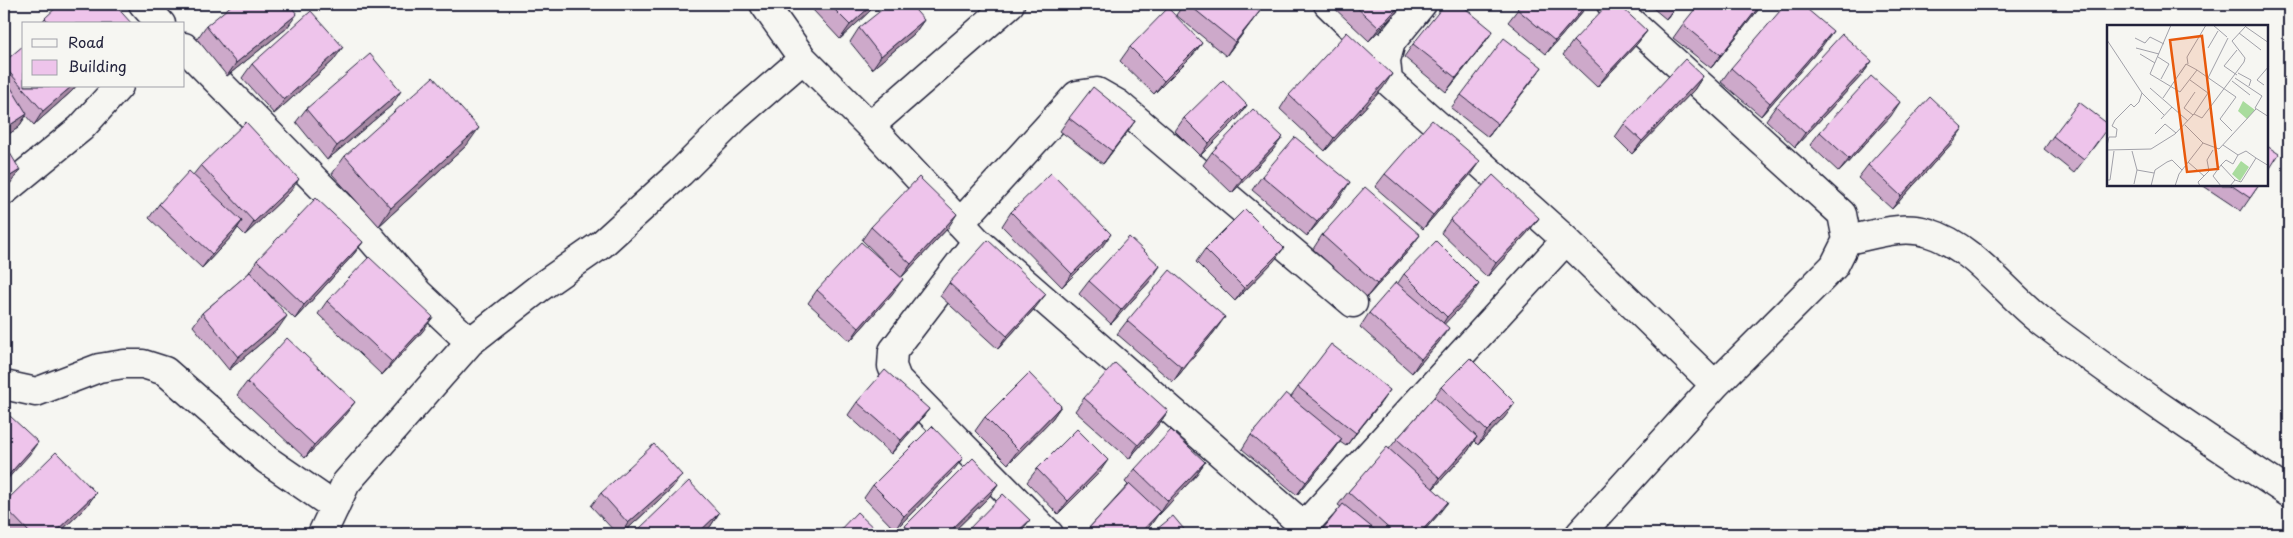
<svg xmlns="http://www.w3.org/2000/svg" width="2293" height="538" viewBox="0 0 2293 538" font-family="'Playpen Sans',sans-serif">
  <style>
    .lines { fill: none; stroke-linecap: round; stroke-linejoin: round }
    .minor-casing { stroke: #22223b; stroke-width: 31 }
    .minor { stroke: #f6f6f2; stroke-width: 28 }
    .wall { fill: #cda9ca; stroke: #22223b }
    .shaded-wall { fill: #a789a4; stroke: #22223b }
    .building { fill: #eec4eb; stroke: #22223b }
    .inset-road { fill: none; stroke: #a1a1a9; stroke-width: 1 }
    .view { fill: #e8590c; fill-opacity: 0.15; stroke: #e8590c; stroke-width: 2.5 }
    .inset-edge { fill: none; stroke: #22223b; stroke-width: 2.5 }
  </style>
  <rect width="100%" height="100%" fill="#f6f6f2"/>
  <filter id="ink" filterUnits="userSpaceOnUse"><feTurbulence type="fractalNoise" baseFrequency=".02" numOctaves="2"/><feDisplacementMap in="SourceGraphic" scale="10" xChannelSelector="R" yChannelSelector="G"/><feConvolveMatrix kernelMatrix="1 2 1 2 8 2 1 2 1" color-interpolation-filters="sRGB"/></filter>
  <g filter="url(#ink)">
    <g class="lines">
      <defs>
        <path id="minor" d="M143 4 161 24
          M764 4 803 59 870 126 977 241 893 351 892 366 897 379 1049 534
          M1328 4 1386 60
          M1422 4 1391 42 1386 60 1388 81 1566 240 1715 385 1580 534
          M1611 4 1842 214 1847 240 1834 266 1715 385
          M184 47 361 227 418 293 470 342 539 288 602 244 680 173 736 117 803 59
          M870 126 1010 4
          M4 191 81 128 119 86
          M960 223 1077 95 1097 92 1118 104 1353 303
          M1847 240C1873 235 1903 224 1929 233 1973 246 2007 295 2044 323 2123 383 2206 438 2289 493
          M977 241 1304 526 1566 240
          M4 385 36 392 99 368 124 364H143L165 371 267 460 335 507
          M322 534 346 483 470 342"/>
      </defs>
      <use href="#minor" class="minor-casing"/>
      <use href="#minor" class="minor"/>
    </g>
    <path class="wall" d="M817 4H875L871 10 840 39 813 10Z
      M1184 4H1251L1260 11 1250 24 1226 56 1176 15Z
      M1330 4H1404L1369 41Z
      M1522 4H1589L1546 54 1508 22Z
      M1648 4H1678L1666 19Z
      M1763 4 1711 68 1673 38 1683 24Z
      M1818 4H1831L1826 10Z
      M45 18 132 24H41Z
      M924 20 914 34 872 69 850 42 859 28Z
      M206 26 287 28 227 76 197 39Z
      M1647 31 1637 44 1597 87 1563 55 1573 41Z
      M1202 43 1192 56 1154 94 1120 61 1130 47Z
      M1413 44H1484L1446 92 1404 57Z
      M1823 45 1761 116 1721 82 1731 68Z
      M333 61 274 114 242 78 252 64Z
      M1872 61 1862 75 1795 147 1766 120 1776 106Z
      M4 62 24 86H76L72 91 34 125 26 116 18 128 4 137Z
      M1703 76 1694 90 1632 154 1615 137 1624 124Z
      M1532 81 1488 137 1451 108 1461 95Z
      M1383 88 1325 151 1280 109 1289 95Z
      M392 105 327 160 296 122 306 109Z
      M1247 105 1238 118 1200 156 1175 131 1184 118Z
      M1891 116 1839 172 1810 145 1820 132Z
      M1069 118 1135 121 1103 164 1060 131Z
      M2053 136 2100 139 2074 173 2044 149Z
      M1953 142 1892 209 1858 178 1868 165Z
      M467 145 379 226 332 174 345 156Z
      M1273 150 1232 193 1203 165 1212 152Z
      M201 165 290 192 245 235 238 228 233 235 202 268 149 218 159 204 193 175Z
      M1385 174 1470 175 1423 229 1375 187Z
      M1262 176 1341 196 1307 236 1252 190Z
      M2202 185H2259L2241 211Z
      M1011 212 1102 247 1062 287 1002 226Z
      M1539 218 1529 231 1487 277 1441 233 1450 220Z
      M871 227 948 228 901 278 862 240Z
      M1322 235 1410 249 1367 297 1313 249Z
      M363 242 353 255 295 319 268 293 278 329 229 370 193 326 202 313 248 274 257 260Z
      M1205 249 1274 261 1235 301 1196 262Z
      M1404 274 1470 297 1444 324 1439 342 1412 373 1360 327 1369 313 1398 283Z
      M1151 280 1111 324 1079 294 1089 281Z
      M949 283 1036 307 998 349 940 296Z
      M817 290 893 293 850 341 808 303Z
      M327 301 423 331 382 375 318 314Z
      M1127 321 1215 331 1173 382 1117 334Z
      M247 382 345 415 305 458 237 395Z
      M1298 387 1380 404 1346 446 1340 442 1332 453 1297 495 1242 449 1251 435 1291 397Z
      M1441 387 1505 417 1478 445 1474 441 1468 451 1433 489 1438 515 1421 534H1319L1341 507 1338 505 1348 492 1389 449 1397 439 1434 397Z
      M1084 398 1168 411 1159 424 1129 459 1075 411Z
      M857 402 929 409 919 422 891 454 848 415Z
      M1061 406 1052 419 1008 464 975 431 985 417Z
      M1205 462 1196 475 1159 515 1158 514 1150 526 1142 534H1084L1088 529 1128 485 1125 482 1135 469Z
      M1037 469 1099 473 1058 514 1027 482Z
      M953 471 895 530 864 498 873 485Z
      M998 484 989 497 951 534H899L905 526Z
      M672 488 622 534H617L591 506 601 493Z
      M96 493 86 507 58 534H8L4 530V503Z
      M719 513 710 527 702 534H635L639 529Z"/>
    <path class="shaded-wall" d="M873 4H875L871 10 840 39 850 25Z
      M1401 4H1404L1369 41 1379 28Z
      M1587 4H1589L1546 54 1555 41Z
      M1677 4H1678L1666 19Z
      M1761 4H1763L1711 68 1721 55Z
      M1260 11 1250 24 1226 56 1235 42Z
      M297 14 287 28 227 76 236 63Z
      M924 20 914 34 872 69 881 56Z
      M1493 31 1484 44 1446 92 1456 78Z
      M1647 31 1637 44 1597 87 1607 74Z
      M1833 31 1823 45 1761 116 1770 103Z
      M1202 43 1192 56 1154 94 1164 81Z
      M343 47 333 61 274 114 284 100Z
      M1872 61 1862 75 1795 147 1805 133Z
      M1542 67 1532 81 1488 137 1498 124Z
      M1392 74 1383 88 1325 151 1334 138Z
      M1703 76 1694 90 1632 154 1642 141Z
      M72 86H76L72 91 34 125 43 111Z
      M401 91 392 105 327 160 337 146Z
      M1900 102 1891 116 1839 172 1849 159Z
      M1247 105 1238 118 1200 156 1209 143Z
      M27 114 18 128 4 137V129Z
      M1135 121 1126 134 1103 164 1112 151Z
      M479 128 467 145 379 226 391 208Z
      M1963 128 1953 142 1892 209 1901 196Z
      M1283 137 1273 150 1232 193 1242 179Z
      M1480 161 1470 175 1423 229 1433 215Z
      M20 170 10 184 4 188V180Z
      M299 179 290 192 245 235 254 222Z
      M1350 182 1341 196 1307 236 1317 222Z
      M957 214 948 228 901 278 911 264Z
      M1539 218 1529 231 1487 277 1496 263Z
      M242 221 233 235 202 268 212 254Z
      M1111 234 1102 247 1062 287 1072 274Z
      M1420 235 1410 249 1367 297 1377 284Z
      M363 242 353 255 295 319 304 305Z
      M1284 248 1274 261 1235 301 1244 288Z
      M1160 266 1151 280 1111 324 1121 310Z
      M903 279 893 293 850 341 859 328Z
      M1479 284 1470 297 1438 331 1447 317Z
      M1046 294 1036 307 998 349 1007 336Z
      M287 316 278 329 229 370 238 357Z
      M433 317 423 331 382 375 392 362Z
      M1225 317 1215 331 1173 382 1182 368Z
      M1449 328 1439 342 1412 373 1421 359Z
      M1390 390 1380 404 1346 446 1356 433Z
      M355 402 345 415 305 458 314 445Z
      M1515 403 1505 417 1478 445 1487 431Z
      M1061 406 1052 419 1008 464 1018 450Z
      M929 409 919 422 891 454 901 440Z
      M1168 411 1159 424 1129 459 1138 445Z
      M1477 437 1468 451 1431 491 1440 478Z
      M1342 439 1332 453 1297 495 1306 482Z
      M38 442 29 455 4 483V480Z
      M963 458 953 471 895 530 904 516Z
      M1108 460 1099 473 1058 514 1068 501Z
      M1205 462 1196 475 1159 515 1168 501Z
      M682 475 672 488 622 534H621L628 523Z
      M998 484 989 497 951 534H947Z
      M96 493 86 507 58 534H53Z
      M1448 502 1438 515 1421 534H1419Z
      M1160 512 1150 526 1142 534H1139Z
      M719 513 710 527 702 534H697Z
      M1030 520 1019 534H1015Z"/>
    <path class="building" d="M60 4H114L132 24H51L45 18Z
      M233 4H289L297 14 236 63 206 26Z
      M829 4H873L850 25Z
      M889 4H910L924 20 881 56 859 28Z
      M1188 4H1251L1260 11 1235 42Z
      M1353 4H1401L1379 28Z
      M1445 4H1460L1493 31 1456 78 1413 44Z
      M1522 4H1587L1555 41 1517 9Z
      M1608 4H1618L1647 31 1607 74 1573 41Z
      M1699 4H1761L1721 55 1683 24Z
      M1786 4H1801L1833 31 1770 103 1731 68Z
      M1168 8 1202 43 1164 81 1130 47Z
      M311 11 343 47 284 100 252 64Z
      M1347 32 1392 74 1334 138 1289 95Z
      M1842 34 1872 61 1805 133 1776 106Z
      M1504 38 1542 67 1498 124 1461 95Z
      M24 45V86H72L43 111 4 66V62Z
      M370 54 401 91 337 146 306 109Z
      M1685 59 1703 76 1642 141 1624 124Z
      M4 76 27 114 4 129Z
      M1871 76 1900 102 1849 159 1820 132Z
      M433 77 479 128 391 208 345 156Z
      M1223 80 1247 105 1209 143 1184 118Z
      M1093 87 1135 121 1112 151 1069 118Z
      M1930 97 1963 128 1901 196 1868 165Z
      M2079 102 2108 124V127L2084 160 2053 136Z
      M1253 109 1283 137 1242 179 1212 152Z
      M1432 120 1480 161 1433 215 1385 174Z
      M246 122 299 179 254 222 201 165Z
      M1295 137 1350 182 1317 222 1262 176Z
      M4 143 20 170 4 180Z
      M2267 146 2279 154 2267 173Z
      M189 171 242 221 212 254 159 204Z
      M1051 173 1111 234 1072 274 1011 212Z
      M1493 175 1539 218 1496 263 1450 220Z
      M919 177 957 214 911 264 871 227Z
      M2231 185H2259L2250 198Z
      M1365 187 1420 235 1377 284 1322 235Z
      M316 198 363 242 304 305 257 260Z
      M1245 209 1284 248 1244 288 1205 249Z
      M1129 237 1160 266 1121 310 1089 281Z
      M988 240 1046 294 1007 336 949 283Z
      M1436 241 1479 284 1447 317 1404 274Z
      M861 242 903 279 859 328 817 290Z
      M369 257 433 317 392 362 327 301Z
      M1170 270 1225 317 1182 368 1127 321Z
      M250 272 287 316 238 357 202 313Z
      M1396 282 1449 328 1421 359 1369 313Z
      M287 338 355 402 314 445 247 382Z
      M1331 344 1390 390 1356 433 1298 387Z
      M1470 358 1515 403 1487 431 1441 387Z
      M1115 363 1168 411 1138 445 1084 398Z
      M885 370 929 409 901 440 857 402Z
      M1029 373 1061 406 1018 450 985 417Z
      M1286 393 1342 439 1306 482 1251 435Z
      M1434 397 1477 437 1440 478 1397 439Z
      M10 416 38 442 4 480V423Z
      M932 426 963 458 904 516 873 485Z
      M1077 429 1108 460 1068 501 1037 469Z
      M1171 430 1205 462 1168 501 1135 469Z
      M654 444 682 475 628 523 601 493Z
      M1387 447 1448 502 1419 534H1395L1348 492Z
      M56 452 96 493 53 534H31L4 506V503Z
      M973 458 998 484 947 534H914L905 526Z
      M689 481 719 513 697 534H644L639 529Z
      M1130 484 1160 512 1139 534H1093L1088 529Z
      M1003 494 1030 520 1015 534H964Z
      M1343 504 1380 534H1319Z
      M857 512 880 534H836Z
      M1173 516 1188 534H1151Z
      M1462 531 1465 534H1459Z"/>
  </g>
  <g transform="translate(2107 25)">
    <rect width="161" height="161" fill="#f6f6f2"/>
    <path d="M136 76 148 85 140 94 131 86ZM134 136 142 142 133 156 125 149Z" fill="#a9dc9d"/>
    <path class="inset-road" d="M64 0 43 49 73 67 90 45 129 72 113 94 125 106M106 0 120 12M139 2 162 18M132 8 154 25M28 13 38 18 43 12 57 19M0 15 35 68M125 16 139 1M29 23 52 29M101 23 111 6M33 29 48 38M51 32 62 39 54 54M81 39 80 32 99 0M131 48 144 55 142 61M130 50 117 41 130 25M101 53 121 13M128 53 155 71 148 83 162 92M83 55 101 68 87 89M125 56 143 70M157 60 150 55 162 41M43 63 81 96M56 73 79 39 90 45M86 90 77 83 88 67M54 94 65 82M48 109 58 99 69 108M96 118 112 124 149 84M116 120 131 130 139 126 149 133M0 121 2 112H9L10 104 5 101 8 95 24 79 27 82 32 77 35 68 57 90M0 125 44 124 68 109 87 89 95 93 137 37 138 33 125 16M25 126 30 145M81 137 97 151 91 157 93 161M114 140 119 135 126 139 131 130M97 151 102 146 100 135 106 125M0 155H3L7 126M27 159 30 145 47 148M44 161 48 145 60 137 65 135 75 145M68 161 72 149 96 118 78 100M114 161 106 151 114 140 128 155M123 161 128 155 134 157 149 133 162 141"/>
    <path class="view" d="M95 11 111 144 80 147 63 15Z"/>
    <rect width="161" height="161" class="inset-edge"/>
  </g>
  <rect width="2293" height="538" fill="none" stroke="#f6f6f2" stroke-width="20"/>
  <rect x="10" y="10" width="2273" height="518" fill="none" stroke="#22223b" stroke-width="2" filter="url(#ink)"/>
  <rect x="22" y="22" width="162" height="65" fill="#f6f6f2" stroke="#a1a1a9"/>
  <rect x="32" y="39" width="25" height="8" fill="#f6f6f2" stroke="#a1a1a9"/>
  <text x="68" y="48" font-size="15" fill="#22223b">Road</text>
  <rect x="32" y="60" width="25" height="15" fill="#eec4eb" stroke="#a1a1a9"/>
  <text x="68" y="72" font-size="15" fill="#22223b">Building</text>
</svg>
